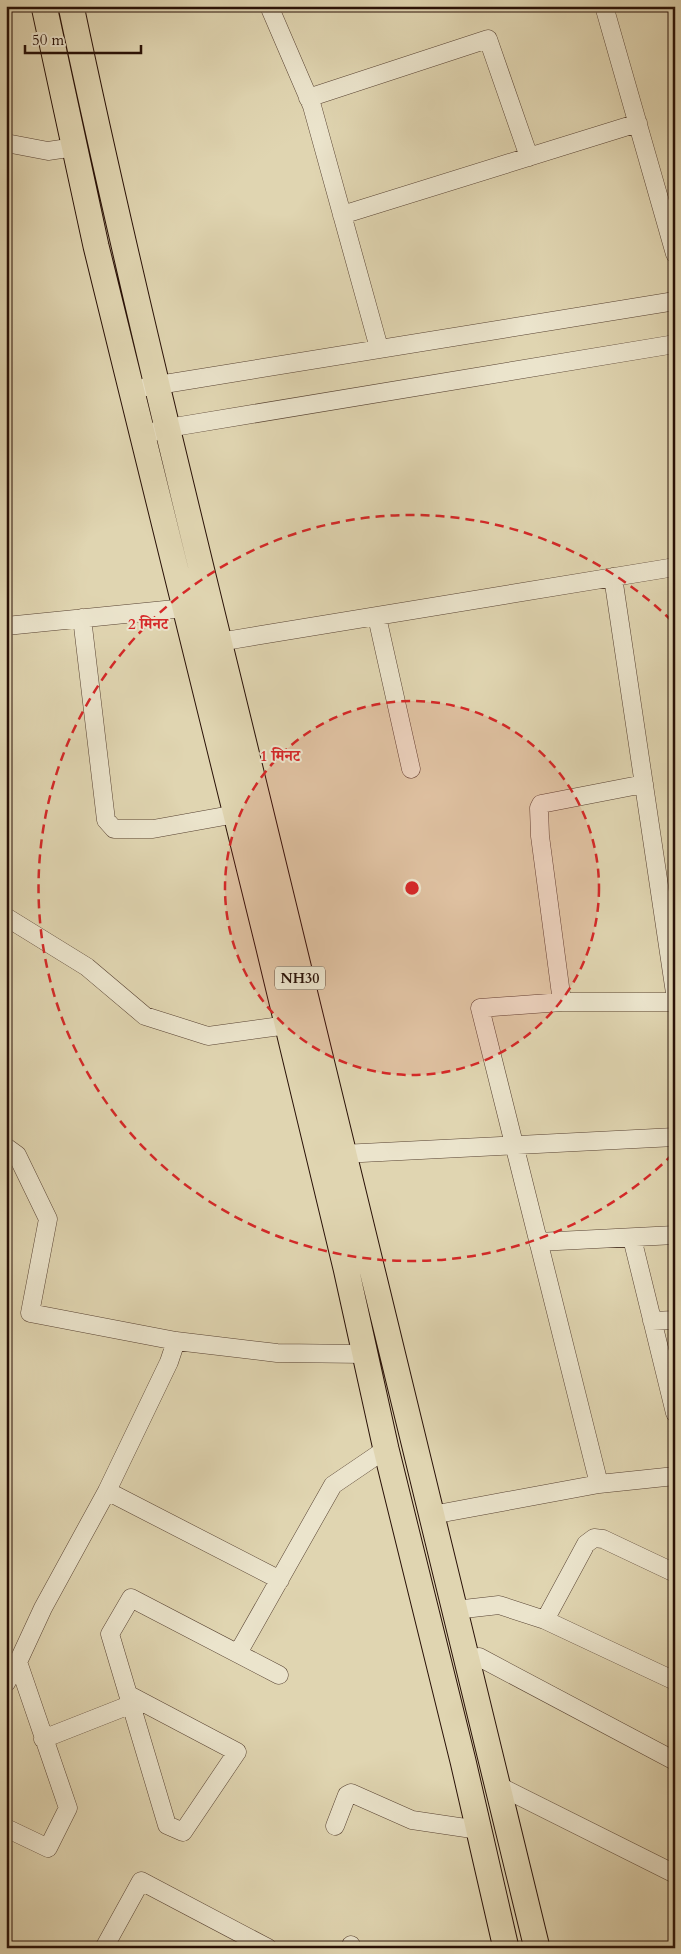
<svg xmlns="http://www.w3.org/2000/svg" width="681" height="1954" viewBox="0 0 681 1954" font-family="Cardo,'Noto Serif Devanagari',serif">
  <style>
    .lines { fill: none; stroke-linecap: round; stroke-linejoin: round }
    .minor-casing { stroke: #574232; stroke-width: 19 }
    .highway-casing { stroke: #291107; stroke-width: 27 }
    .minor { stroke: #ebe4cc; stroke-width: 18 }
    .highway { stroke: #e0d5b1; stroke-width: 25 }
    .ring { fill: none; stroke: #d62828; stroke-width: 2.5; stroke-dasharray: 9 6 }
    .labels { text-anchor: middle; dominant-baseline: central; stroke-width: 4; stroke-linejoin: round; paint-order: stroke }
    .shield { fill: #ebe4cc; stroke: #635042; stroke-width: 1 }
    .shield-label { font-size: 14px; font-weight: bold; fill: #291107 }
    .centre { fill: #d62828; stroke: #ebe4cc; stroke-width: 2.5 }
    .ring-label { font-size: 15px; text-anchor: middle; font-weight: bold; fill: #d62828; stroke: #ebe4cc; stroke-width: 4; stroke-linejoin: round; paint-order: stroke }
  </style>
  <rect width="100%" height="100%" fill="#e0d5b1"/>
  <filter id="stains"><feTurbulence type="fractalNoise" baseFrequency=".004" numOctaves="4"/><feColorMatrix values="0 0 0 0 .2 0 0 0 0 .09 0 0 0 0 .02 0 0 0 .5 -.17"/></filter>
  <radialGradient id="worn" r=".72"><stop offset=".6" stop-color="#630" stop-opacity="0"/><stop offset="1" stop-color="#630" stop-opacity=".3"/></radialGradient>
  <g class="lines">
    <defs>
      <path id="minor" d="M269 6 312 106 379 348
        M604 6 675 254
        M308 98 488 39 529 157
        M6 143 48 151 75 147
        M342 215 638 123
        M146 387 675 301
        M142 435 168 428 675 344
        M613 577 675 993
        M377 617 411 769
        M82 618 106 820 114 829H153L236 814
        M6 626 185 608
        M219 642 675 567
        M6 917 87 967 145 1016 208 1036 288 1025
        M562 1002 540 836 539 808 541 804 644 784
        M6 1147 17 1155 48 1219 30 1313 176 1341 277 1353 365 1354
        M342 1154 675 1137
        M632 1238 675 1413
        M538 1242 675 1235
        M652 1321 675 1320
        M599 1484 480 1008 562 1002H675
        M107 1491 280 1580
        M432 1515 599 1484 675 1476
        M455 1610 499 1605 545 1620 675 1681
        M545 1620 586 1544 594 1538 603 1539 675 1573
        M238 1653 333 1485 386 1449
        M467 1660 479 1657 675 1761
        M18 1662 43 1608 107 1491 169 1362 176 1341
        M6 1683 18 1662 68 1808 48 1848 6 1828
        M129 1695 237 1752 183 1832 167 1825 110 1634 131 1598 279 1675
        M43 1739 132 1704
        M497 1785 675 1874
        M335 1826 347 1795 351 1793 412 1820 479 1830
        M104 1948 141 1881 268 1948
        M350 1948 351 1945"/>
      <path id="highway" d="M44 6 96 246 268 944 346 1268 386 1449 463 1761 506 1948
        M71 6C127 271 193 534 257 797 350 1181 442 1565 537 1948"/>
    </defs>
    <use href="#minor" class="minor-casing"/>
    <use href="#highway" class="highway-casing"/>
    <use href="#minor" class="minor"/>
    <use href="#highway" class="highway"/>
  </g>
  <circle cx="412" cy="888" r="187" fill="#d62828" fill-opacity=".12"/>
  <g class="ring">
    <circle cx="412" cy="888" r="187"/>
    <path d="M673 1154A373 373 0 1 1 673 622"/>
  </g>
  <g class="labels">
    <rect class="shield" x="275" y="966.5" width="50" height="23" rx="4"/>
    <g class="shield-label">
      <text x="300" y="978">NH30</text>
    </g>
  </g>
  <circle cx="412" cy="888" r="8" class="centre"/>
  <g class="ring-label">
    <text x="148" y="629">2 मिनट</text>
    <text x="280" y="761">1 मिनट</text>
  </g>
  <rect width="681" height="1954" fill="none" stroke="#e0d5b1" stroke-width="25"/>
  <rect x="8" y="8" width="666" height="1939" fill="none" stroke="#291107" stroke-width="2.5"/>
  <rect x="12" y="12" width="656" height="1929" fill="none" stroke="#291107"/>
  <path d="M25 45v8h116v-8" fill="none" stroke="#291107" stroke-width="2.5"/>
  <text x="32" y="45" font-size="15" fill="#291107" stroke="#ebe4cc" stroke-width="4" paint-order="stroke">50 m</text>
  <rect width="100%" height="100%" filter="url(#stains)"/>
  <rect width="100%" height="100%" fill="url(#worn)"/>
</svg>
